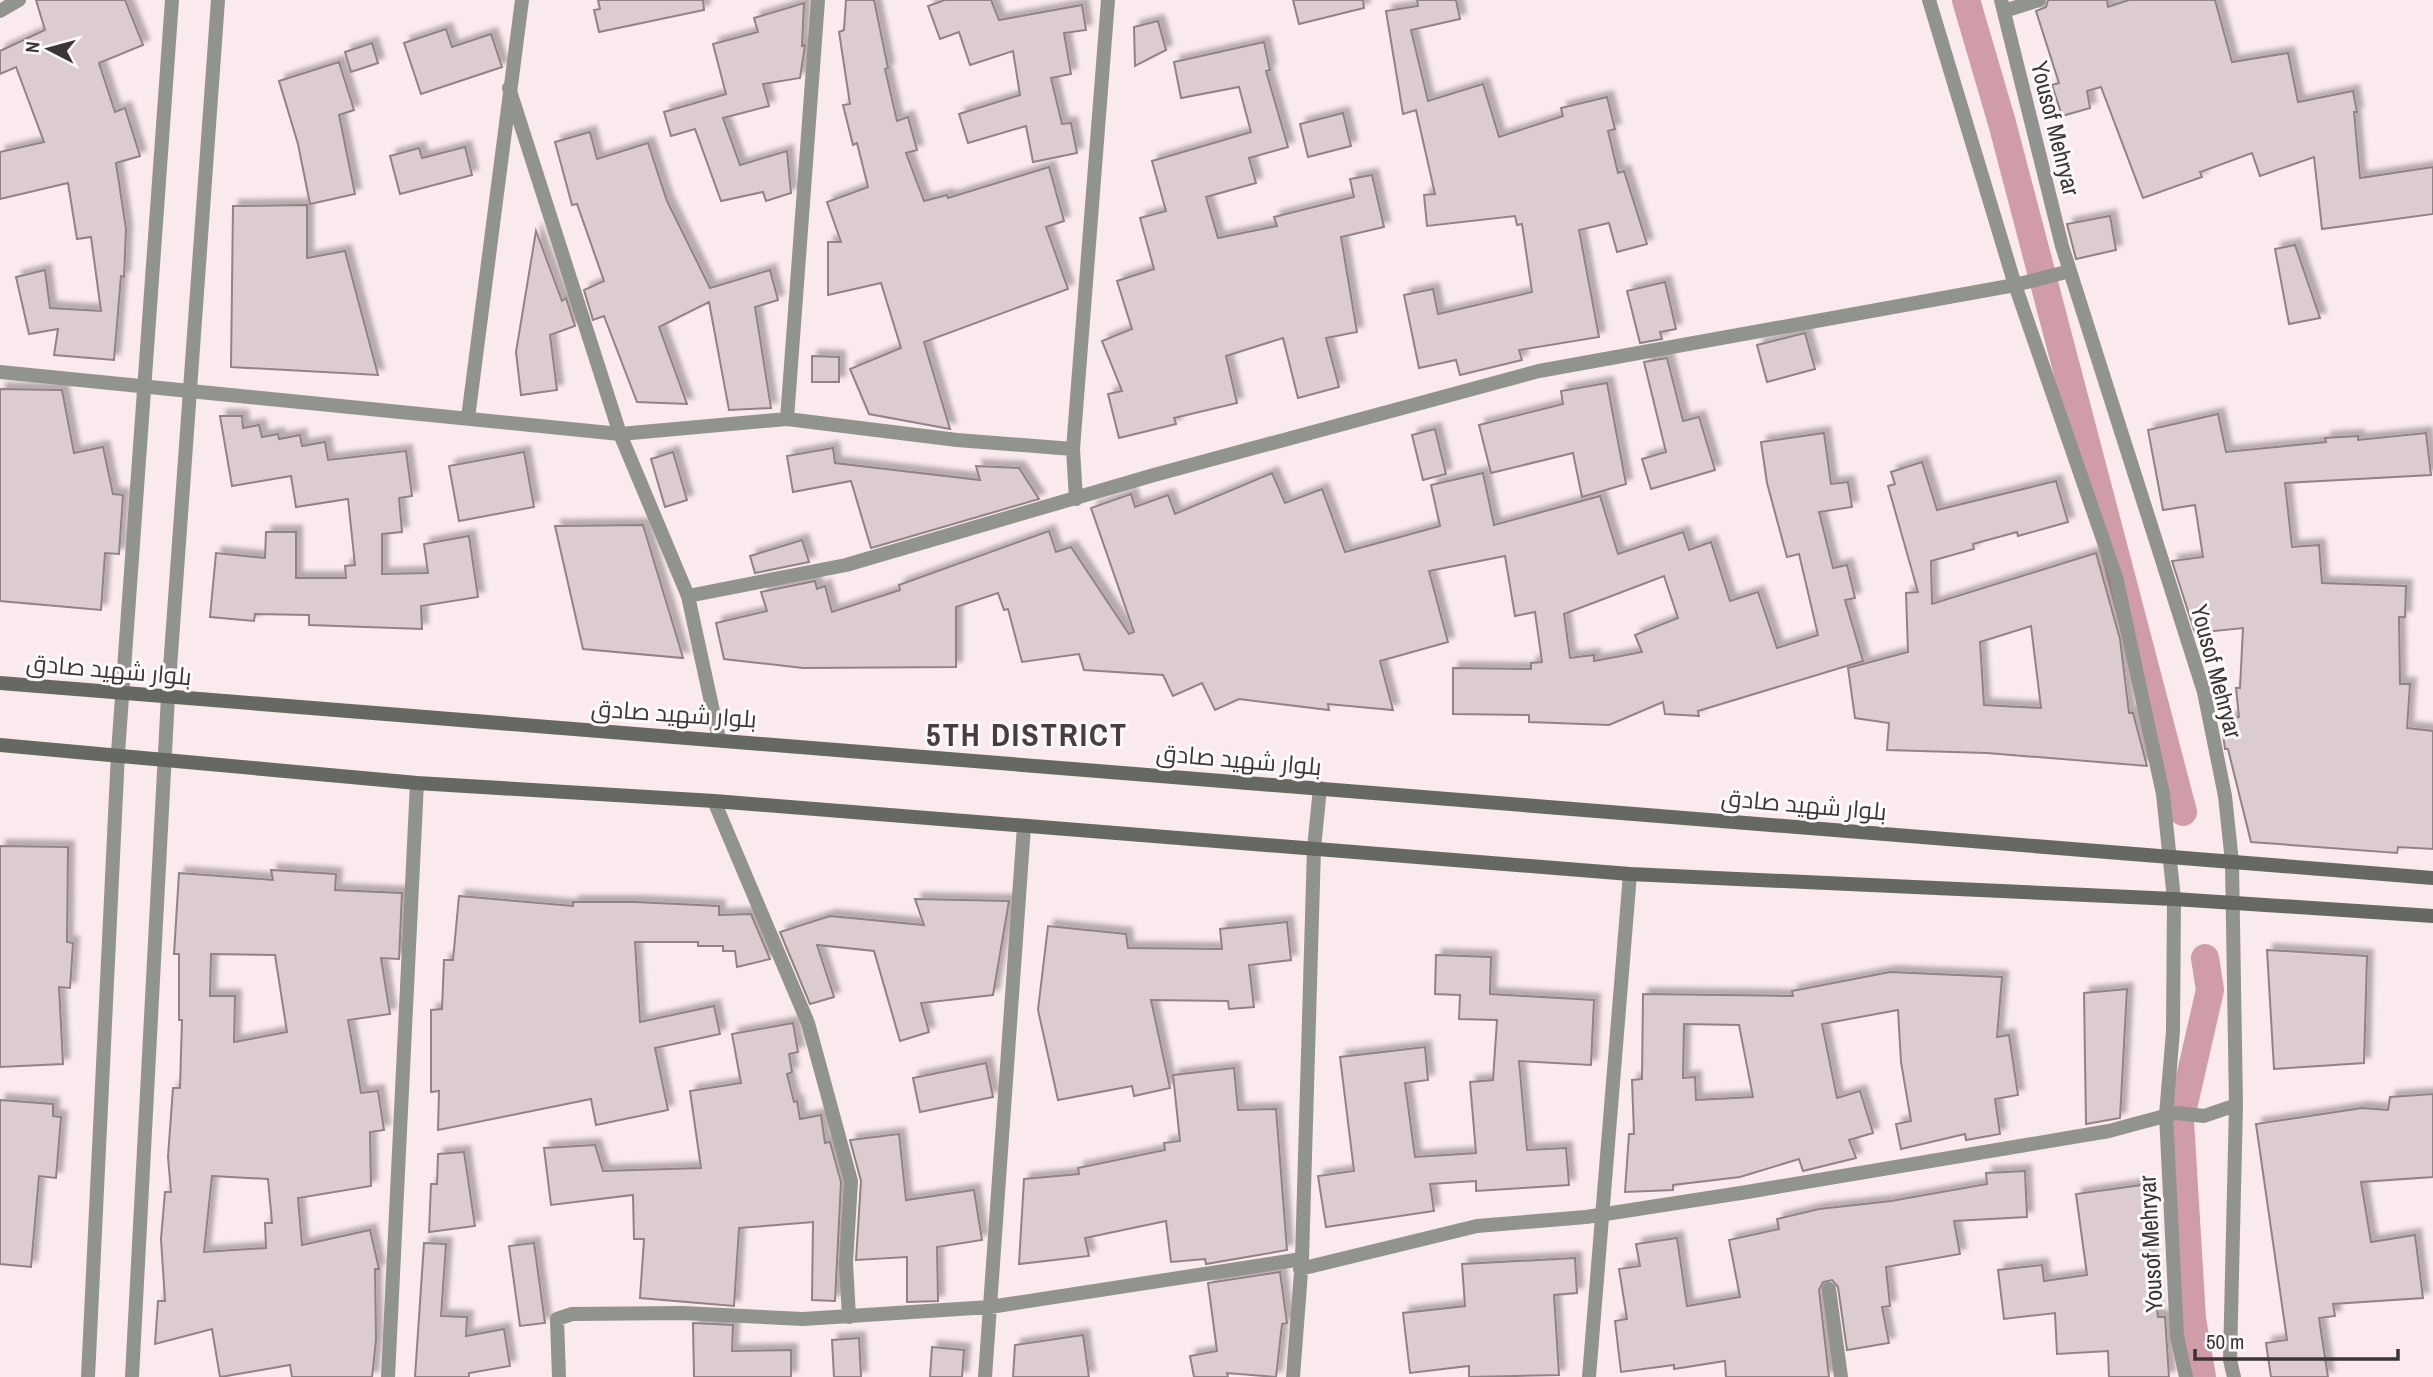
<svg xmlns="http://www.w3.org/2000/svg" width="2433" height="1377" viewBox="0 0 2433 1377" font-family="'Archivo Narrow',Cairo,sans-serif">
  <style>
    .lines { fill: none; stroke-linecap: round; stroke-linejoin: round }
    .canal { stroke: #d09ca8; stroke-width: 28 }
    .building { fill: #dccccf; stroke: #918285; stroke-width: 2; fill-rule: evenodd; filter: url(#shadow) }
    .minor { stroke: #91938e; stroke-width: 14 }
    .tertiary { stroke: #91938e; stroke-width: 14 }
    .secondary { stroke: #656961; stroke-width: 14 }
    .labels { text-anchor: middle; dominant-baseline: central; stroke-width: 6; stroke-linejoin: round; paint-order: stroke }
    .street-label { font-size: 24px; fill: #3b3536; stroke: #fefafb }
    .district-label { font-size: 32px; font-weight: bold; letter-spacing: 2px; fill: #493d3f; stroke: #fefafb }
  </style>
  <defs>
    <filter id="shadow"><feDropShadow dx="6" dy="-6" stdDeviation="2" flood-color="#0004"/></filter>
  </defs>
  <rect width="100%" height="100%" fill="#fae9ed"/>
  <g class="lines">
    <path class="canal" d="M1966 0 2002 123 2183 812
      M2202 1377 2192 1319 2180 1121 2210 990 2205 958"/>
  </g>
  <path class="building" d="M36 0H125L143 45 99 63 115 112 125 108 140 156 116 163 126 229 124 277 121 276 114 360 54 355 58 329 29 334 16 277 45 270 50 308 101 311 91 237 77 239 68 183 0 199V152L44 142 16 67 0 74V51L45 30Z
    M598 0H703L704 10 599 32 594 10 600 9Z
    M846 0H874L888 68 885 69 897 121 908 117 917 150 906 153 924 201 947 195 948 198 1049 167 1064 221 1046 227 1068 289 924 342 950 429 869 414 850 369 901 348 881 283 828 295V242H841L827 202 868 187 857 143 853 145 843 105 850 104 839 32 844 30Z
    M945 0H991L999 20 1082 5 1086 30 1064 33 1071 74 1051 78 1062 124 1071 123 1077 153 1033 162 1026 126 968 143 959 114 1020 95 1013 51 970 65 959 32 940 39 928 6Z
    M1293 0H1363L1364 8 1299 24Z
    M1417 0H1456L1460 19 1411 30 1428 101 1483 84 1499 137 1563 116 1561 108 1607 97 1615 129 1608 131 1618 173 1624 171 1647 244 1617 252 1609 223 1579 230 1599 337 1519 350 1522 360 1460 375 1456 360 1419 368 1404 295 1433 289 1438 314 1532 292 1522 224 1517 225 1515 216 1427 226 1424 195 1435 194 1416 110 1403 114 1386 11 1418 6Z
    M2048 0H2107L2108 7 2129 0H2215L2232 62 2288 53 2298 102 2353 91 2357 112H2354L2360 178 2433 167V214L2322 229 2314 157 2260 176 2252 153 2200 172 2202 177 2143 198 2101 87 2087 91 2090 108 2062 116 2052 85 2059 83 2036 11 2046 7Z
    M804 3 802 46 805 45 800 78 763 84 769 106 723 118 740 165 787 151 791 193 766 201 763 192 721 201 695 129 671 136 664 112 726 94 713 44 758 32 754 18Z
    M1158 21 1166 50 1135 66 1134 27Z
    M446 29 452 47 491 34 502 67 421 94 404 43Z
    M1264 42 1270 70 1266 71 1288 147 1249 158 1256 183 1206 197 1218 238 1277 226 1274 217 1354 197 1350 179 1372 175 1384 227 1341 237 1357 332 1326 338 1339 387 1298 398 1283 338 1226 356 1237 403 1174 418 1176 424 1119 438 1108 394 1122 391 1102 341 1132 329 1117 281 1154 269 1140 218 1166 211 1152 161 1251 132 1239 87 1181 98 1174 62Z
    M372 43 378 63 351 72 345 52Z
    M339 62 354 110 339 115 355 194 310 204 298 144 279 81Z
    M1343 113 1351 146 1308 157 1300 124Z
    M590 132 597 159 648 143 667 201 710 288 770 270 778 300 755 307 771 408 729 410 709 302 659 327 687 404 637 402 604 316 593 320 584 290 604 281 577 204 572 205 555 142Z
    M465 147 472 175 400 194 390 156 419 148 422 158Z
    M307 205V258L345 251 378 375 231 367 233 206Z
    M2110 216 2116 250 2076 259 2067 224Z
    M536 231 562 301 566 298 575 326 550 335 557 390 521 395 516 352Z
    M2295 245 2320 318 2289 324 2275 249Z
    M1665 282 1676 329 1660 332 1662 339 1640 343 1627 291Z
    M1805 333 1815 369 1767 382 1757 345Z
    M812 356 839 357V382H812Z
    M1667 358 1683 421 1699 417 1715 470 1651 489 1642 459 1666 452 1644 362Z
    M1607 383 1626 484 1582 497 1573 453 1491 473 1479 425 1563 404 1561 391Z
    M0 389 62 390 74 453 103 447 113 494 123 495 119 554 105 553 101 610 0 601Z
    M2218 414 2226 452 2326 442 2325 438 2358 436V440L2426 433 2431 475 2285 483 2292 547 2319 545 2322 583 2406 586 2405 617H2399L2400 684H2410L2407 728 2433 731V849L2398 847 2397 853 2251 842 2228 749H2225L2221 720 2239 717 2236 688H2240L2243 628 2195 633 2172 561 2203 557 2195 505 2163 510 2148 430Z
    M220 416H242L243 428 259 425 262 437 278 434 279 439 300 435 302 446 325 442 328 460 406 451 412 496 399 498 402 532 382 534V574L428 573 424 544 469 536 478 597 421 606 422 629 309 625V615L255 614 254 621 210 617 216 553 265 558 266 532H296V578H346L345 566 355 565 348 499 296 507 291 476 232 486Z
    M1435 429 1446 474 1423 480 1412 435Z
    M1824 433 1831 484 1848 482 1852 507 1819 512 1833 568 1847 565 1855 598 1845 600 1863 661 1698 711 1699 716 1665 714 1663 702 1609 725 1529 722V715L1453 714V668L1531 669V663L1542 662 1535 612 1515 616 1505 556 1429 571 1448 642 1380 661 1393 710 1328 704 1329 710 1239 699 1215 710 1202 683 1173 696 1163 675 1084 670 1079 654 1022 662 1008 609 1004 610 998 593 956 607V667L803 668 724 659 716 623 767 611 761 592 815 581 817 589 825 586 832 612 900 590 899 585 1049 531 1056 552 1071 547 1129 634 1134 632 1091 508 1131 494 1135 507 1168 495 1175 514 1272 473 1285 503 1322 489 1345 552 1440 526 1431 485 1483 473 1494 525 1600 496 1618 554 1683 532 1689 550 1711 542 1730 601 1758 592 1777 648 1818 635 1799 554 1787 557 1767 483 1761 442ZM1664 576 1678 618 1635 635 1642 652 1594 661V655L1570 658 1564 614Z
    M833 448 835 463 980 480 976 466 1019 468 1039 499 871 548 851 481 793 492 787 456Z
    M524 452 534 507 459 521 449 466Z
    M673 452 687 500 665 507 651 459Z
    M1922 462 1937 510 2056 481 2068 522 2018 536 2017 532 1973 544 1974 549 1931 561 1932 604 2096 553 2120 639 2129 713H2133L2147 766 1987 753 1887 750 1889 723 1855 718 1848 668 1908 652 1906 593 1918 592 1888 486 1895 484 1891 472ZM2031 626 2041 708 1984 705 1980 642Z
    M643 525 678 641 683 658 583 649 555 526Z
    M802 540 809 562 755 573 750 556Z
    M0 846 68 847 67 942 73 943 70 988 59 987 63 1064 0 1067Z
    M271 870 336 874 335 890 402 893 399 959 381 958 390 1014 348 1020 361 1093 378 1091 384 1130 370 1132 371 1186 298 1198 302 1245 370 1230 379 1269H375L376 1340 372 1377H292L290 1365 220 1377 212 1329 155 1344 158 1301H165L161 1239 165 1192H171L168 1157 173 1088H180L182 1020H179V954H174L179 873 273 880ZM211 954 275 955 287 1032 234 1042 235 996H210ZM212 1176 268 1179 272 1223H265L266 1248 204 1252Z
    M459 896 573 906V902H635L719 906V915L751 914 770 959 737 967 735 951H723V946H698V942H635L640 1022 714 1006 720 1034 655 1048 668 1110 596 1125 591 1099 438 1130 439 1091 431 1092V1010L442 1009 444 960H453Z
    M915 899 1009 901 993 995 921 1003 929 1032 900 1041 874 951 817 945 834 997 810 1004 780 932 830 916 924 925Z
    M1287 922 1291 960 1249 965 1254 1007 1229 1009 1228 1001 1151 1000 1170 1088 1134 1096 1132 1086 1058 1100 1038 1010 1048 926 1126 934 1128 948 1222 949 1220 929Z
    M2267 950 2367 956 2364 1063 2274 1069Z
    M1436 955 1491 957 1490 994 1594 1000 1591 1065 1519 1061 1527 1150 1566 1148 1569 1185 1476 1191V1181L1430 1184 1434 1211 1326 1227 1318 1176 1354 1171 1340 1057 1425 1047 1428 1080 1405 1083 1415 1157 1476 1153 1470 1082 1493 1080 1497 1020 1459 1019 1460 995 1435 994Z
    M1890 972 2002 977 1997 1037 2009 1035 2018 1095 1995 1099 2000 1134 1966 1140 1965 1134 1901 1149 1896 1124 1911 1121 1901 1062 1898 1010 1822 1024 1837 1098 1860 1091 1873 1133 1849 1140 1856 1158 1803 1171 1799 1159 1740 1177 1673 1185V1190L1625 1192 1629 1134H1634L1632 1080 1642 1079 1643 994 1793 996 1792 991ZM1684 1024 1739 1025 1753 1097 1696 1100 1695 1077 1683 1078Z
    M2127 989 2120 1118 2086 1124 2084 993Z
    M793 1023 798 1052 789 1054 792 1072 787 1074 794 1102 797 1101 800 1119 821 1115 825 1143 830 1142 841 1182 835 1301 812 1300 813 1222 739 1228 734 1306 640 1298 644 1239H634L633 1195 551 1205 544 1148 595 1145 603 1171 701 1168 690 1091 741 1083 732 1034Z
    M986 1063 993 1097 920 1112 913 1078Z
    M1234 1068 1238 1110 1276 1109 1287 1250 1206 1264 1205 1259 1171 1262 1166 1221 1085 1238 1089 1256 1019 1264 1024 1179 1079 1174 1078 1168 1165 1150 1164 1143 1180 1141 1173 1075Z
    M2433 1094V1177L2361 1182 2371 1242 2415 1235 2423 1298 2333 1304 2335 1316 2319 1318 2328 1377H2271L2266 1343 2287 1340 2256 1124 2362 1108 2388 1110 2390 1097Z
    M0 1100 53 1104V1116L61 1117 56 1178 39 1176 31 1267 0 1264Z
    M899 1134 906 1200 974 1190 982 1240 937 1247 938 1301 907 1302V1257L856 1260 861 1181 850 1140Z
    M464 1152 475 1226 429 1232 431 1184H437L438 1154Z
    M2025 1171 2027 1217 1954 1221 1960 1254 1886 1267 1890 1306 1882 1307 1889 1343 1847 1350 1838 1287 1832 1280 1823 1282 1819 1290 1829 1377H1726L1725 1361 1674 1369V1365L1621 1372 1615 1321 1627 1319 1619 1269 1640 1266 1636 1244 1677 1238 1687 1306 1740 1297 1729 1240 1779 1229 1777 1219 1819 1209 1891 1201 1987 1184 1986 1173Z
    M2142 1185 2158 1317H2165L2169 1377H2109L2108 1351 2057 1354 2055 1313 2004 1319 1998 1270 2042 1265 2044 1281 2087 1275 2076 1194Z
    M424 1243 446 1244 441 1316 467 1317 466 1336 504 1329 510 1366 469 1373V1377H415Z
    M534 1243 545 1323 520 1326 509 1246Z
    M1575 1258 1577 1293 1554 1295 1559 1375 1469 1377V1366L1410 1373 1403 1313 1465 1306 1462 1264Z
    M1280 1272 1287 1323 1282 1324 1276 1377 1227 1373 1228 1377H1194L1190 1356 1217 1351 1208 1283Z
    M693 1323 733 1325 732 1351 791 1350V1377H694Z
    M1083 1335 1089 1377H1013L1015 1345Z
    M859 1338 861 1377H834L832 1340Z
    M932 1347 964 1350 962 1377H930Z"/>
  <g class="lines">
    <path class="minor" d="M1929 0 2015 285 2116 577 2163 794 2174 899 2173 1031 2166 1115 2177 1336 2186 1377
      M2001 0 2062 246 2204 692 2225 796 2232 862 2236 1105 2230 1360 2234 1377
      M0 11 19 0
      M2004 11 2039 0
      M509 88 620 434 688 596 719 739
      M0 372 620 434 787 419 957 440 1073 449
      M468 418 522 0
      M787 419 818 0
      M1076 499 1073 449 1108 0
      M688 596 846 565 1154 475 1539 371 2015 285 2070 271
      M714 801 808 1023 851 1181 846 1263 849 1317
      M1300 1269 1477 1226 1586 1217 1747 1192 2109 1131 2176 1113 2204 1116 2236 1105
      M1829 1289 1841 1377
      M388 1377 417 783
      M559 1377 557 1319 572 1314 682 1313 803 1319 990 1307 1302 1259
      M985 1377 1024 826
      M1293 1377 1302 1259 1314 848 1320 788
      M1589 1377 1630 874"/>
    <path class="tertiary" d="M88 1377 118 753 172 0
      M132 1377 168 696 218 0"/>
    <path class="secondary" d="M0 683 2433 878
      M0 745 417 783 714 801 1630 874 2174 899 2433 916"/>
  </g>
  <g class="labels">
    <g class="street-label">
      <text transform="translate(2056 128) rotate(76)">Yousof Mehryar</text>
      <text transform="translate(109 669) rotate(5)">بلوار شهید صادق</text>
      <text transform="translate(2217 671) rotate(75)">Yousof Mehryar</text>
      <text transform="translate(674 713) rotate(4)">بلوار شهید صادق</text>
      <text transform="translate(1239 759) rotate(5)">بلوار شهید صادق</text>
      <text transform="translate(1804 804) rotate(5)">بلوار شهید صادق</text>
      <text transform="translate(2150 1244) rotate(-93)">Yousof Mehryar</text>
    </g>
    <g class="district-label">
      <text x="1027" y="734">5TH DISTRICT</text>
    </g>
  </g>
  <g transform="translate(49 49) rotate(276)" stroke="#fefafb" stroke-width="5" paint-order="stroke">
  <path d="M0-5L12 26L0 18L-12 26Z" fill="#3b3536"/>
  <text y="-10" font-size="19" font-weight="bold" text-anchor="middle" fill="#3b3536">N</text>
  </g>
  <path d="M2195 1349v10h203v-10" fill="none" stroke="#3b3536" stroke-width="3.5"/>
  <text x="2206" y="1349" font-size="21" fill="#3b3536" stroke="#fefafb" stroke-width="5" paint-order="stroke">50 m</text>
</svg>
